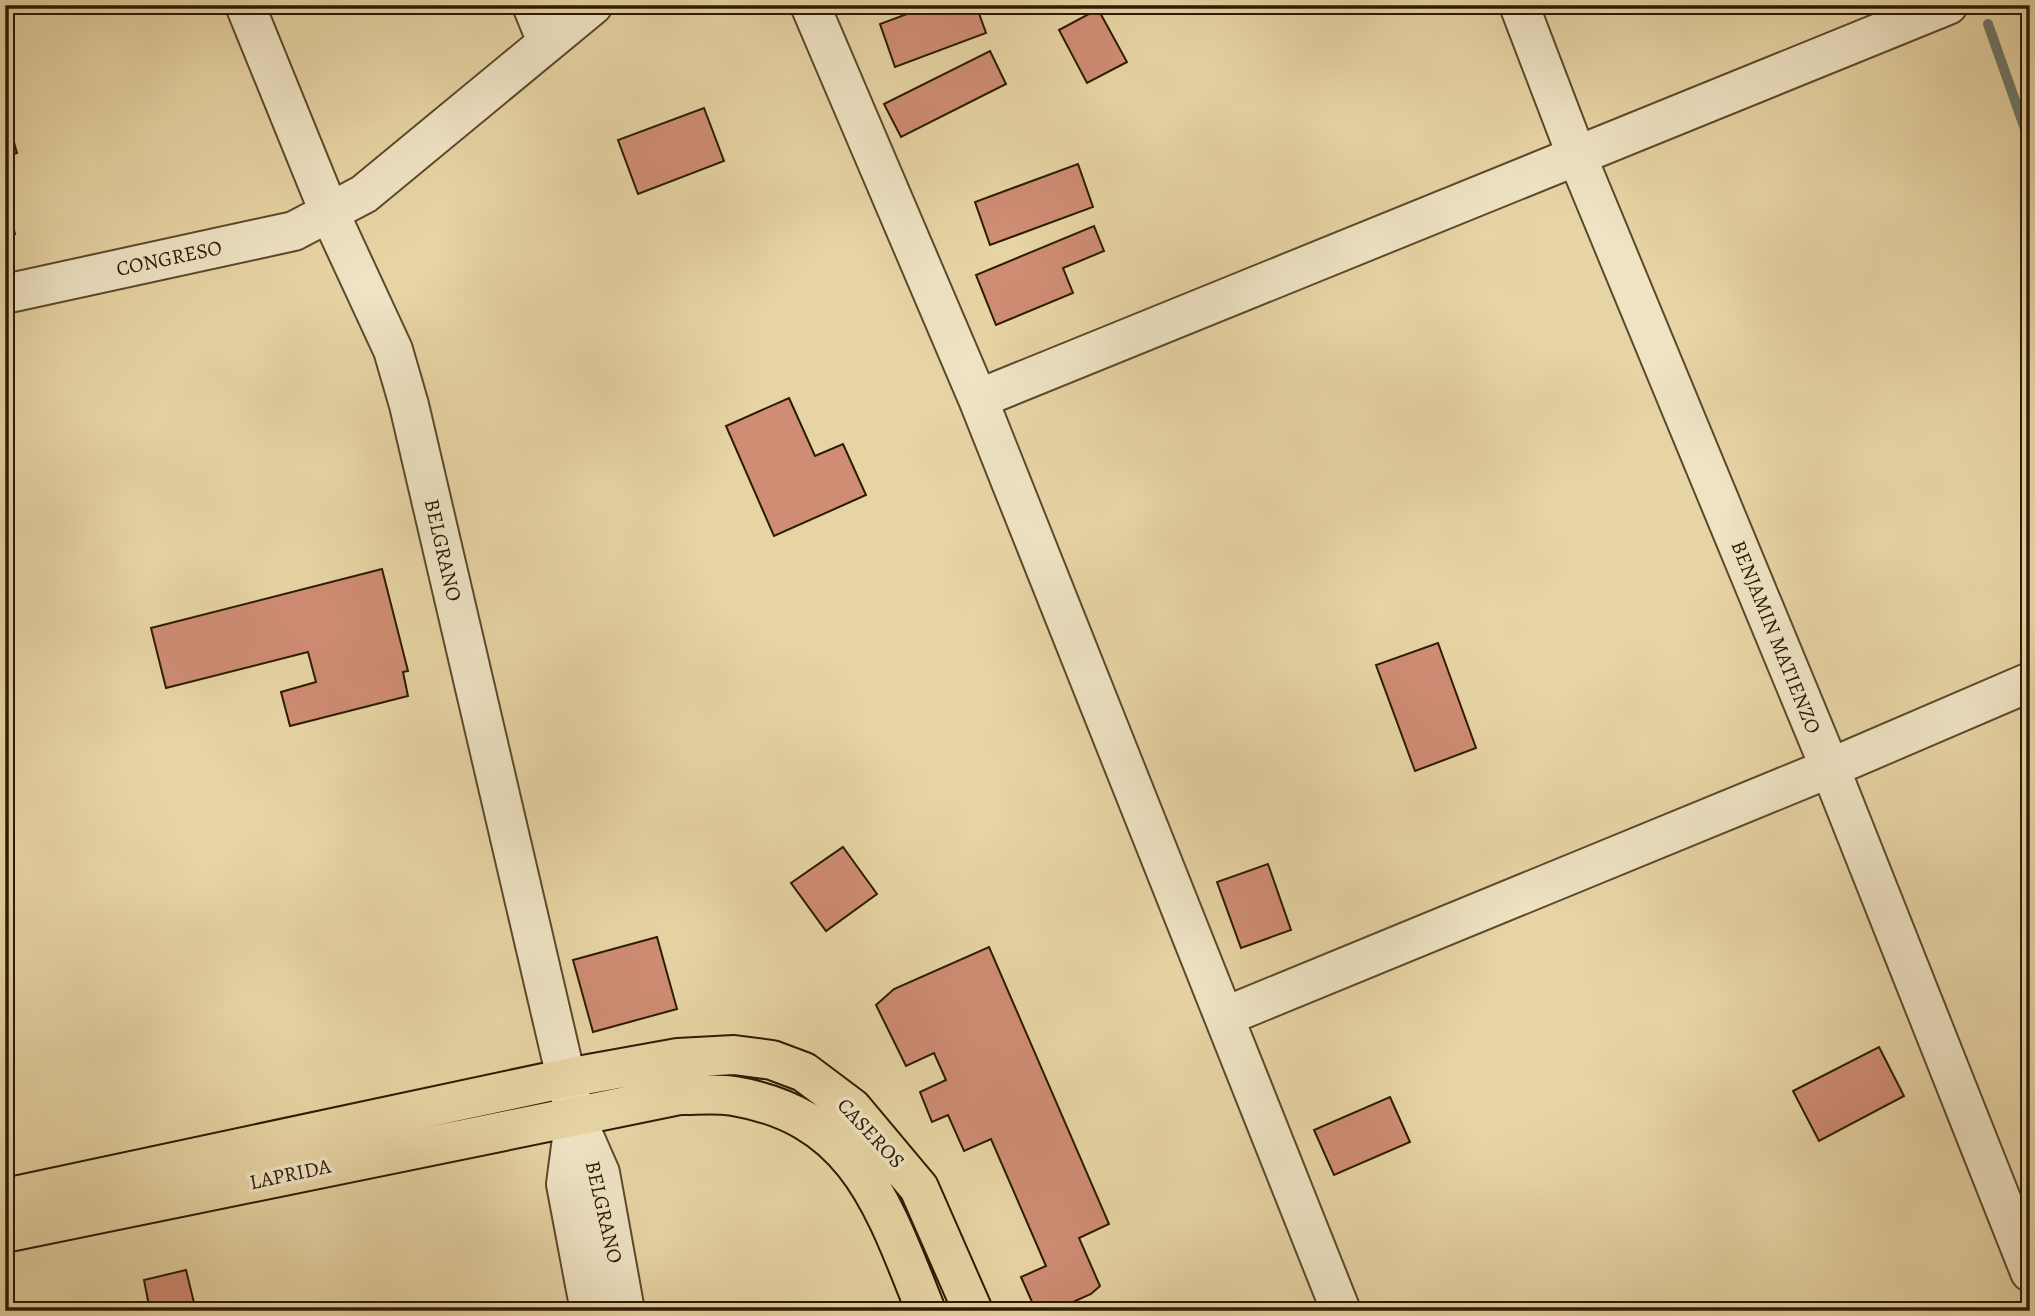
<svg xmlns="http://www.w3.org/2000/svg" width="2035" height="1316" viewBox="0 0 2035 1316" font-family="Alegreya,serif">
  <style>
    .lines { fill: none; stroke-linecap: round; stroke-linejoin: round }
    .stream { stroke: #6e786c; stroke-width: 10 }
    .building { fill: #cf8d74; stroke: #2c1b04; stroke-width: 2 }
    .minor-casing { stroke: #5b492c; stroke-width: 42 }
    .major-casing { stroke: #2c1b04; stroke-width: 42 }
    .minor { stroke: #efe3c4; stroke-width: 38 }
    .major { stroke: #e7d4a4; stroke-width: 38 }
    .labels { text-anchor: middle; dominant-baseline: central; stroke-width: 7; stroke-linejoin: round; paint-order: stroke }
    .street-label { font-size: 21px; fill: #2c1b04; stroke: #efe3c4 }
  </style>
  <rect width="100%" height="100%" fill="#e7d4a4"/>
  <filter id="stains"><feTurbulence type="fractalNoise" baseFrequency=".00286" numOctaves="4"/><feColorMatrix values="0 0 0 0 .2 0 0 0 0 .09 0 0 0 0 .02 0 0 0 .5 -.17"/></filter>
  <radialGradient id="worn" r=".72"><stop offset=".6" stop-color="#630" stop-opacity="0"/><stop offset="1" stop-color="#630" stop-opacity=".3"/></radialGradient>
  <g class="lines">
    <path class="stream" d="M1988 24 2030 143"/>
  </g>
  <path class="building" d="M931 5H976L986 33 895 67 880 24Z
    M1098 9 1127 62 1087 83 1059 30Z
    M990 51 1006 84 901 137 884 104Z
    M704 108 724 161 638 194 618 140Z
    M5 110 17 153 5 156Z
    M1078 164 1093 207 990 245 975 202Z
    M5 199 15 234 5 236Z
    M1094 226 1104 251 1063 268 1073 293 996 325 976 275Z
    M789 398 815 456 843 444 866 495 774 536 726 426Z
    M382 569 408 671 403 672 408 696 290 726 281 692 316 682 308 652 166 688 151 628Z
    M1438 643 1476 748 1415 771 1376 665Z
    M843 847 877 894 826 931 791 883Z
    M1268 864 1291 930 1241 948 1217 882Z
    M657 937 677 1009 593 1032 573 960Z
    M989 947 1109 1224 1079 1238 1100 1286 1091 1294 1053 1311H1036L1021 1277 1046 1266 991 1139 964 1151 948 1115 932 1122 920 1092 946 1080 934 1053 906 1066 876 1005 894 989Z
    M1879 1047 1904 1096 1819 1141 1793 1091Z
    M1390 1097 1410 1142 1334 1175 1314 1130Z
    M186 1270 196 1311H150L144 1280Z"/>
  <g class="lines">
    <defs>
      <path id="minor" d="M245 5 330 214 393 350 409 405 575 1116 600 1173 625 1311
        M532 5 547 42
        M810 5 978 399 1341 1311
        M1519 5 1576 154 1830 768 2030 1272
        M5 294 294 231 364 194 593 5
        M978 399 1948 5
        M1226 1016 1830 768 2030 682
        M575 1116 566 1184 590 1311"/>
      <path id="major" d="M5 1198 567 1078 678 1058 734 1055 772 1060 804 1072 852 1108 919 1188 973 1311
        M5 1233 680 1095C698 1095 717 1093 734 1096 858 1117 884 1207 926 1311"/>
    </defs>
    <use href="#minor" class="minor-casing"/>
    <use href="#major" class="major-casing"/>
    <use href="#minor" class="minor"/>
    <use href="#major" class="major"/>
  </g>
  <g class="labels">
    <g class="street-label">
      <text transform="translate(169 258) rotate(-12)">CONGRESO</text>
      <text transform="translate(443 550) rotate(77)">BELGRANO</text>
      <text transform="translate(1776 637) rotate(68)">BENJAMIN MATIENZO</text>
      <text transform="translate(871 1133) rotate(47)">CASEROS</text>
      <text transform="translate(290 1174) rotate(-12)">LAPRIDA</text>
      <text transform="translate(604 1212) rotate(77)">BELGRANO</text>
    </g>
  </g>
  <rect width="2035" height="1316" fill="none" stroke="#e7d4a4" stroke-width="28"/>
  <rect x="7" y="7" width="2021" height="1302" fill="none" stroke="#2c1b04" stroke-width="3.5"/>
  <rect x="14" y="14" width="2007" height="1288" fill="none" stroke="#2c1b04" stroke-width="2"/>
  <rect width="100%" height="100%" filter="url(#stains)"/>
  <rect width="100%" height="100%" fill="url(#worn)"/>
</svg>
